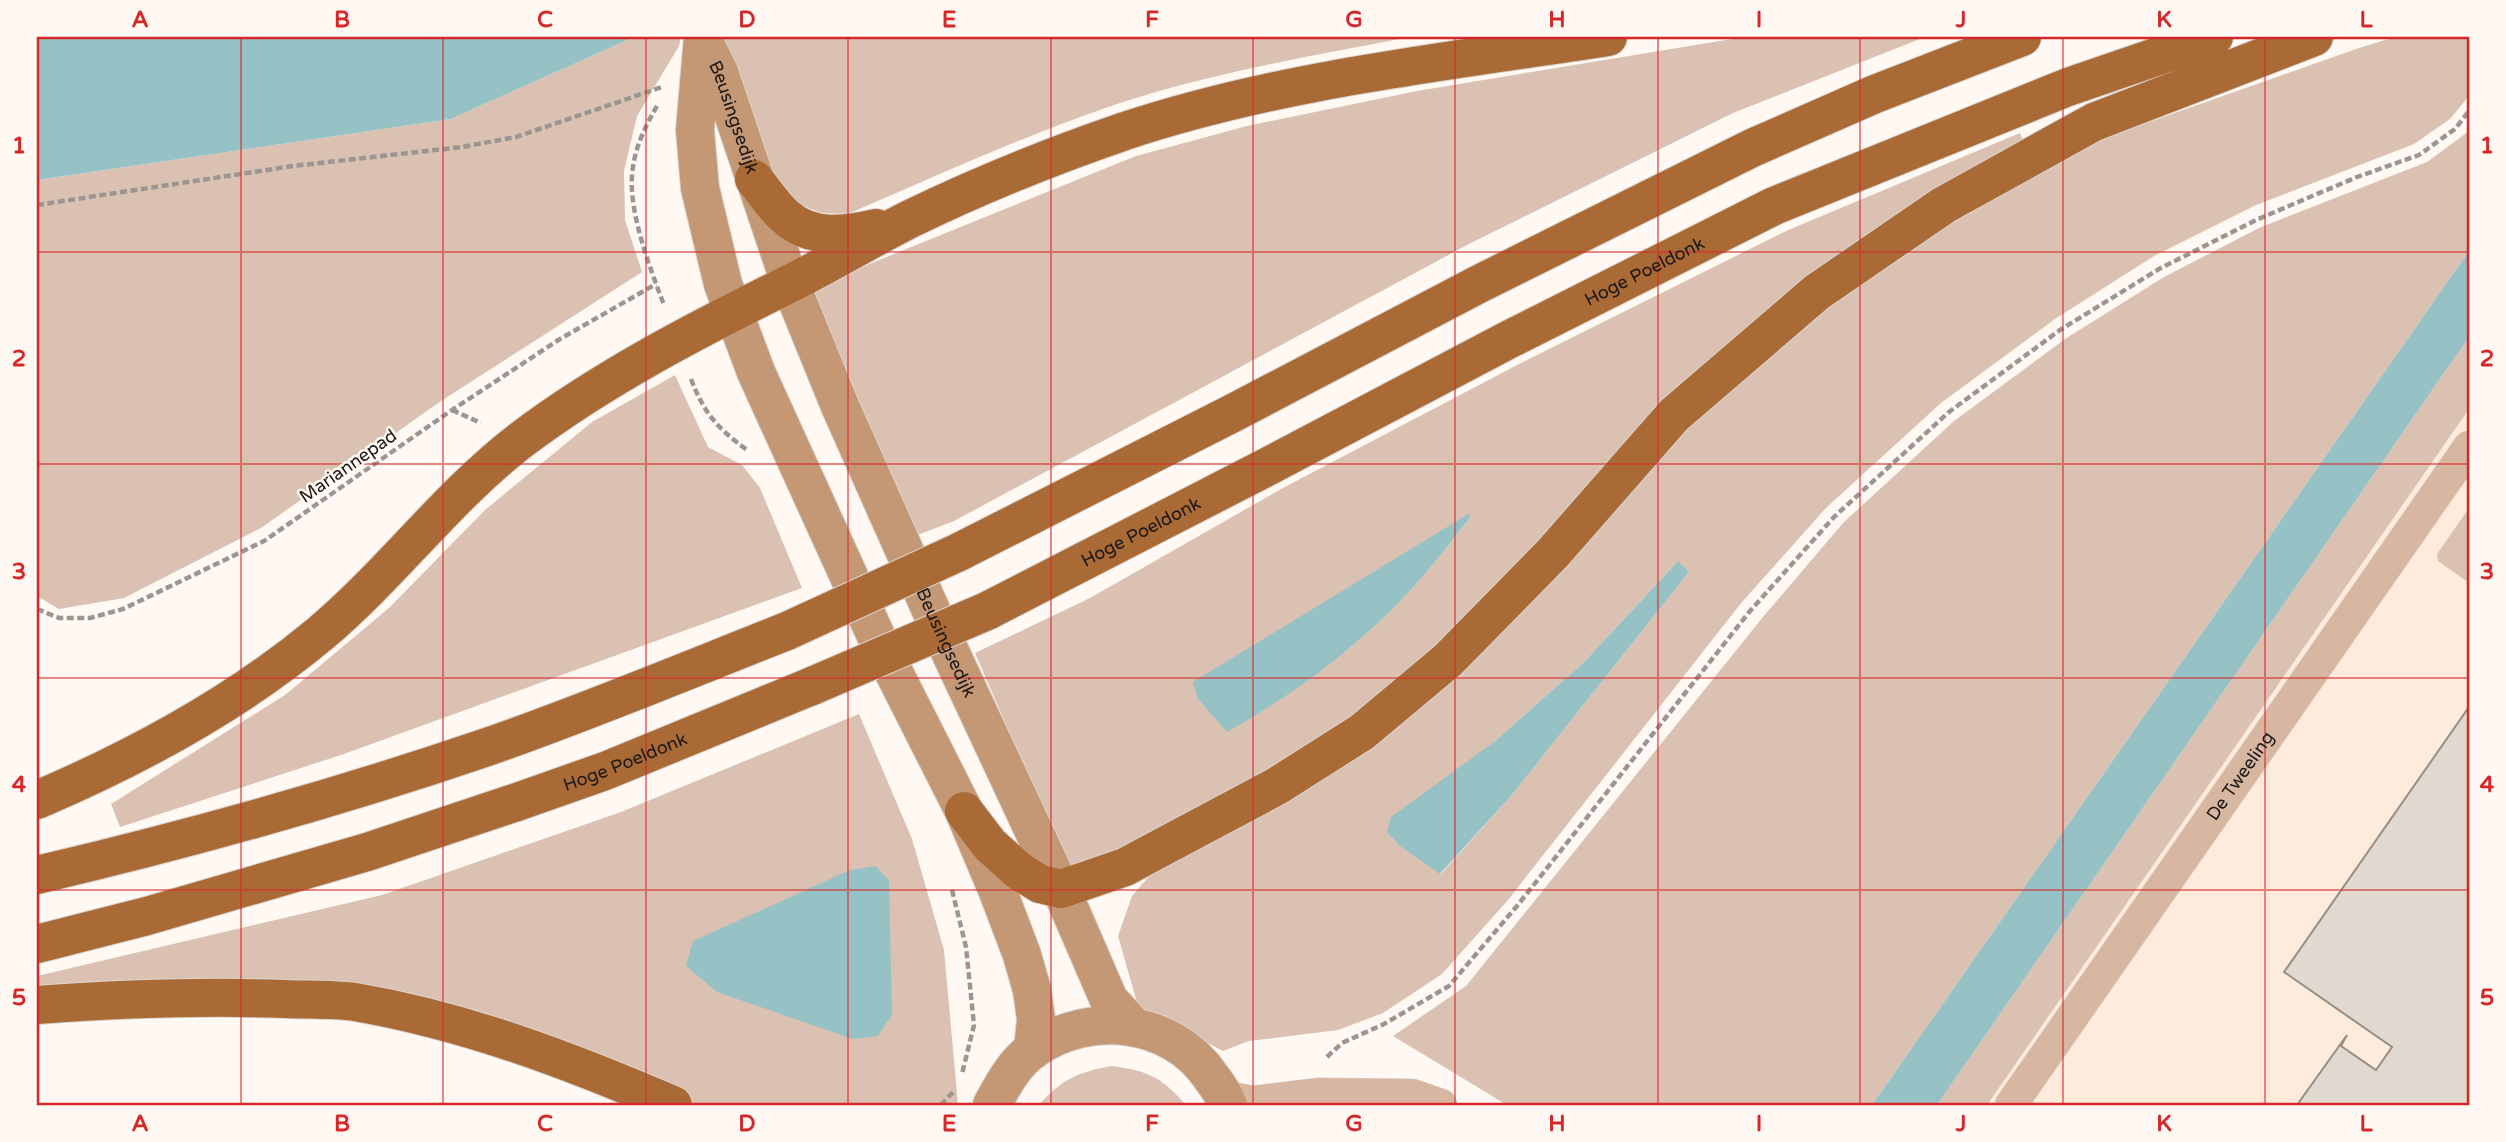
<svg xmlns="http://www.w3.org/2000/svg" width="2506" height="1142" viewBox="0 0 2506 1142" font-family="'Varela Round',sans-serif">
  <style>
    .industrial { fill: #ffebdc }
    .green { fill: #dbc1b1; fill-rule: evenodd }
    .water { fill: #97c2c5 }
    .building { fill: #e1d9cf; stroke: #958e84; stroke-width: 2 }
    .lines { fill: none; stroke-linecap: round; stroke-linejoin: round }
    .street-casing { stroke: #dbd4cf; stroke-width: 33 }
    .secondary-casing { stroke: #dbd4cf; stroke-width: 40 }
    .highway-casing { stroke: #dbd4cf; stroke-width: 40 }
    .path { stroke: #9c9693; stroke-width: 4.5; stroke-dasharray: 7 3.5; stroke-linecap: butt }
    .street { stroke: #d7b7a1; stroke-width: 32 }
    .secondary { stroke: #c49775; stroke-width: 38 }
    .highway { stroke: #a96a36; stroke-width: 38 }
    .highway-bridge-casing { stroke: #dbd4cf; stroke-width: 40; stroke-linecap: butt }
    .highway-bridge { stroke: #a96a36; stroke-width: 38 }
    .grid { fill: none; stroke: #d62828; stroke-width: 2; stroke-opacity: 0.55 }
    .labels { text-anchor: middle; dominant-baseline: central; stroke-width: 5; stroke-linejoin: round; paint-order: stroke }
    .street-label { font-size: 18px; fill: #1b1715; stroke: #fff8f3 }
    .neatline { fill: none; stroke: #d62828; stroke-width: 2.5 }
    .grid-label { font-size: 23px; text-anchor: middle; font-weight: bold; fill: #d62828 }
  </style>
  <rect width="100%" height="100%" fill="#fff8f3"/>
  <path class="industrial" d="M2469 391V1105H1978Z"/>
  <path class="green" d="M634 37H681L679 46 637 116 624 171 625 220 642 272 441 401 261 528 124 598 59 609 37 596V180L451 119Z
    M722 37H1410C1311 56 1211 73 1114 105 1023 136 936 176 848 214L822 213 793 202 774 184Z
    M1744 37H1925L1733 113 1467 245 954 521 915 536 810 288 1136 156 1247 126 1417 91Z
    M2395 37H2469V96L2450 119 2414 144 2254 206 2154 256 2055 319 1941 403 1826 508 1742 602 1508 900 1442 974 1383 1013 1338 1030 1249 1041 1223 1051 1138 1006 1118 936 1132 896 1157 867 1287 800 1683 426 1825 304 1949 218 2104 138 2359 48ZM1677 562 1689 572 1511 796 1441 874 1401 847 1494 742 1583 663Z
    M2469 131V251L1872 1105H1507L1393 1036 1466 986 1763 617 1843 523 1954 421 2065 339 2164 277 2261 227 2427 162Z
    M2020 133 2025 146 1938 191 1353 720 1144 842 1068 868 975 653 1090 598 1281 489 1519 364 1786 231ZM1469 514V519C1452 540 1436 562 1418 582 1365 642 1297 693 1227 731Z
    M2469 337V409L1987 1105H1937Z
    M675 375 708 447 742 465 760 488 802 588 341 755 120 827 111 804 285 695 389 608 485 510 592 422Z
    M2469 508V583L2438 561 2437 554Z
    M859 714 912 839 944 950 958 1105H682L480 1016 37 992V976L382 895 621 812Z
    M1112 1066C1149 1071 1161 1077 1186 1105H1039C1062 1079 1078 1072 1112 1066Z"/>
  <path class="water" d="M37 37H634L451 119 37 180Z
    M2469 251V337L1937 1105H1872Z
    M1470 513 1469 519C1452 540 1436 562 1418 582 1365 642 1297 693 1227 732L1198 699 1193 682Z
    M1678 561 1689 572 1511 796 1440 874 1401 847 1387 832 1391 817 1494 742 1583 663Z
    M876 866 889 881 892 1015 878 1036 853 1039 717 992 686 966 693 941 850 870Z"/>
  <path class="building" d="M2469 707V1105H2297L2347 1035 2341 1046 2376 1070 2392 1047 2284 972Z"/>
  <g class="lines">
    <defs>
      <g id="street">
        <path d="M1225 1097 1253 1102 1319 1094 1412 1095 1441 1105"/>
        <path id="s1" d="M2011 1105 2469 447"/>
      </g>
      <g id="secondary">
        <path d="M703 37 695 130 700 188 723 284 756 372 882 649 964 811 997 889 1022 955 1032 990 1036 1019 1033 1050"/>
        <path id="s2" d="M705 44 719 72 790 283 840 406 938 626 1061 889 1109 1000 1133 1026"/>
        <path d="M992 1105C1003 1085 1014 1063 1034 1049 1090 1010 1172 1019 1211 1077 1218 1086 1224 1095 1228 1105"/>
      </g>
      <g id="highway">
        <path d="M754 179C764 191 774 207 786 217 812 240 845 235 876 228"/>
        <path d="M959 552 1233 413 1479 284 1752 148 1875 94 2022 37"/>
        <path id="s3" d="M987 611 1263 469 1508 340 1774 206 2068 87 2214 37"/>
        <path d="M37 800C138 757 236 704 321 633 392 573 447 497 521 440 603 378 700 328 791 283 832 263 870 239 910 219 980 185 1052 156 1125 131 1282 79 1446 62 1608 37"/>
        <path d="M964 811 990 845 1019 871 1040 884 1061 889 1125 867 1277 786 1362 732 1448 660 1553 553 1674 415 1817 292 1944 205 2094 122 2314 37"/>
        <path d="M37 875C190 839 341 797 490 746 590 711 688 670 787 631"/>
        <path id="s4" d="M37 944 147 916 367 852 517 802 605 771 812 686"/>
        <path d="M37 1005C120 999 203 996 286 999 309 1000 333 999 355 1002 466 1021 571 1061 673 1105"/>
      </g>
    </defs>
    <use href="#street" class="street-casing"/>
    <use href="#secondary" class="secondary-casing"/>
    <use href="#highway" class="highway-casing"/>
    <path class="path" d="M657 106C646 125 636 145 633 167 626 207 650 268 664 305
      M37 205 293 166 462 147 516 137 662 87
      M691 379C704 413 717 428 747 450
      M452 410 481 423
      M37 609 59 618H90L123 609 264 541 452 410 560 339 656 284
      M952 890 966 947 974 1025 962 1074
      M1327 1057 1342 1043 1384 1024 1449 986 1517 906 1750 611 1834 517 1949 412 2060 330 2159 269 2256 220 2357 177 2419 155 2455 129 2469 111
      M941 1105 954 1091"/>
    <use href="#street" class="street"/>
    <use href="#secondary" class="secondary"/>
    <use href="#highway" class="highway"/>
    <defs>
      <path id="highway-bridge" d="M787 631 959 552
        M812 686 987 611"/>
    </defs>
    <use href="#highway-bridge" class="highway-bridge-casing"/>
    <use href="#highway-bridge" class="highway-bridge"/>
  </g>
  <path class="grid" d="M241 37V1105M443 37V1105M646 37V1105M848 37V1105M1051 37V1105M1253 37V1105M1455 37V1105M1658 37V1105M1860 37V1105M2063 37V1105M2265 37V1105M37 252H2469M37 464H2469M37 678H2469M37 890H2469"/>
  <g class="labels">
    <g class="street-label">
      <text stroke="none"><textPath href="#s2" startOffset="79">Beusingsedijk</textPath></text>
      <text stroke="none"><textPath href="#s3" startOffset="740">Hoge Poeldonk</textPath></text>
      <text transform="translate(348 466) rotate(-35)">Mariannepad</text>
      <text stroke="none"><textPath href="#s3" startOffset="173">Hoge Poeldonk</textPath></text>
      <text stroke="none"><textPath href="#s2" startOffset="646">Beusingsedijk</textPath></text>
      <text stroke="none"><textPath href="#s4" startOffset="616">Hoge Poeldonk</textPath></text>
      <text stroke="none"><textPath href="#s1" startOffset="401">De Tweeling</textPath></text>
    </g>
  </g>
  <rect width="2506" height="1142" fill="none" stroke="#fff8f3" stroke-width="77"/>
  <rect x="38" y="38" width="2430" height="1066" class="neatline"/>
  <g class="grid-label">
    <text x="140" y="27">A</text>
    <text x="342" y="27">B</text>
    <text x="545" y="27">C</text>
    <text x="747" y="27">D</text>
    <text x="949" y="27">E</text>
    <text x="1152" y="27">F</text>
    <text x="1354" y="27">G</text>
    <text x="1557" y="27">H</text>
    <text x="1759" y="27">I</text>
    <text x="1961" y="27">J</text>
    <text x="2164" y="27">K</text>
    <text x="2366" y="27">L</text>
    <text x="19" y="153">1</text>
    <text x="2487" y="153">1</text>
    <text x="19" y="366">2</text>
    <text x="2487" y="366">2</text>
    <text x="19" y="579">3</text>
    <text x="2487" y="579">3</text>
    <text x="19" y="792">4</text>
    <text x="2487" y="792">4</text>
    <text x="19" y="1005">5</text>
    <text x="2487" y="1005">5</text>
    <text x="140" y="1131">A</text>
    <text x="342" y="1131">B</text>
    <text x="545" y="1131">C</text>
    <text x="747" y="1131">D</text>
    <text x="949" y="1131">E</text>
    <text x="1152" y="1131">F</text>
    <text x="1354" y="1131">G</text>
    <text x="1557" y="1131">H</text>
    <text x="1759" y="1131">I</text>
    <text x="1961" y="1131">J</text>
    <text x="2164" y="1131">K</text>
    <text x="2366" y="1131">L</text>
  </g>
</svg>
